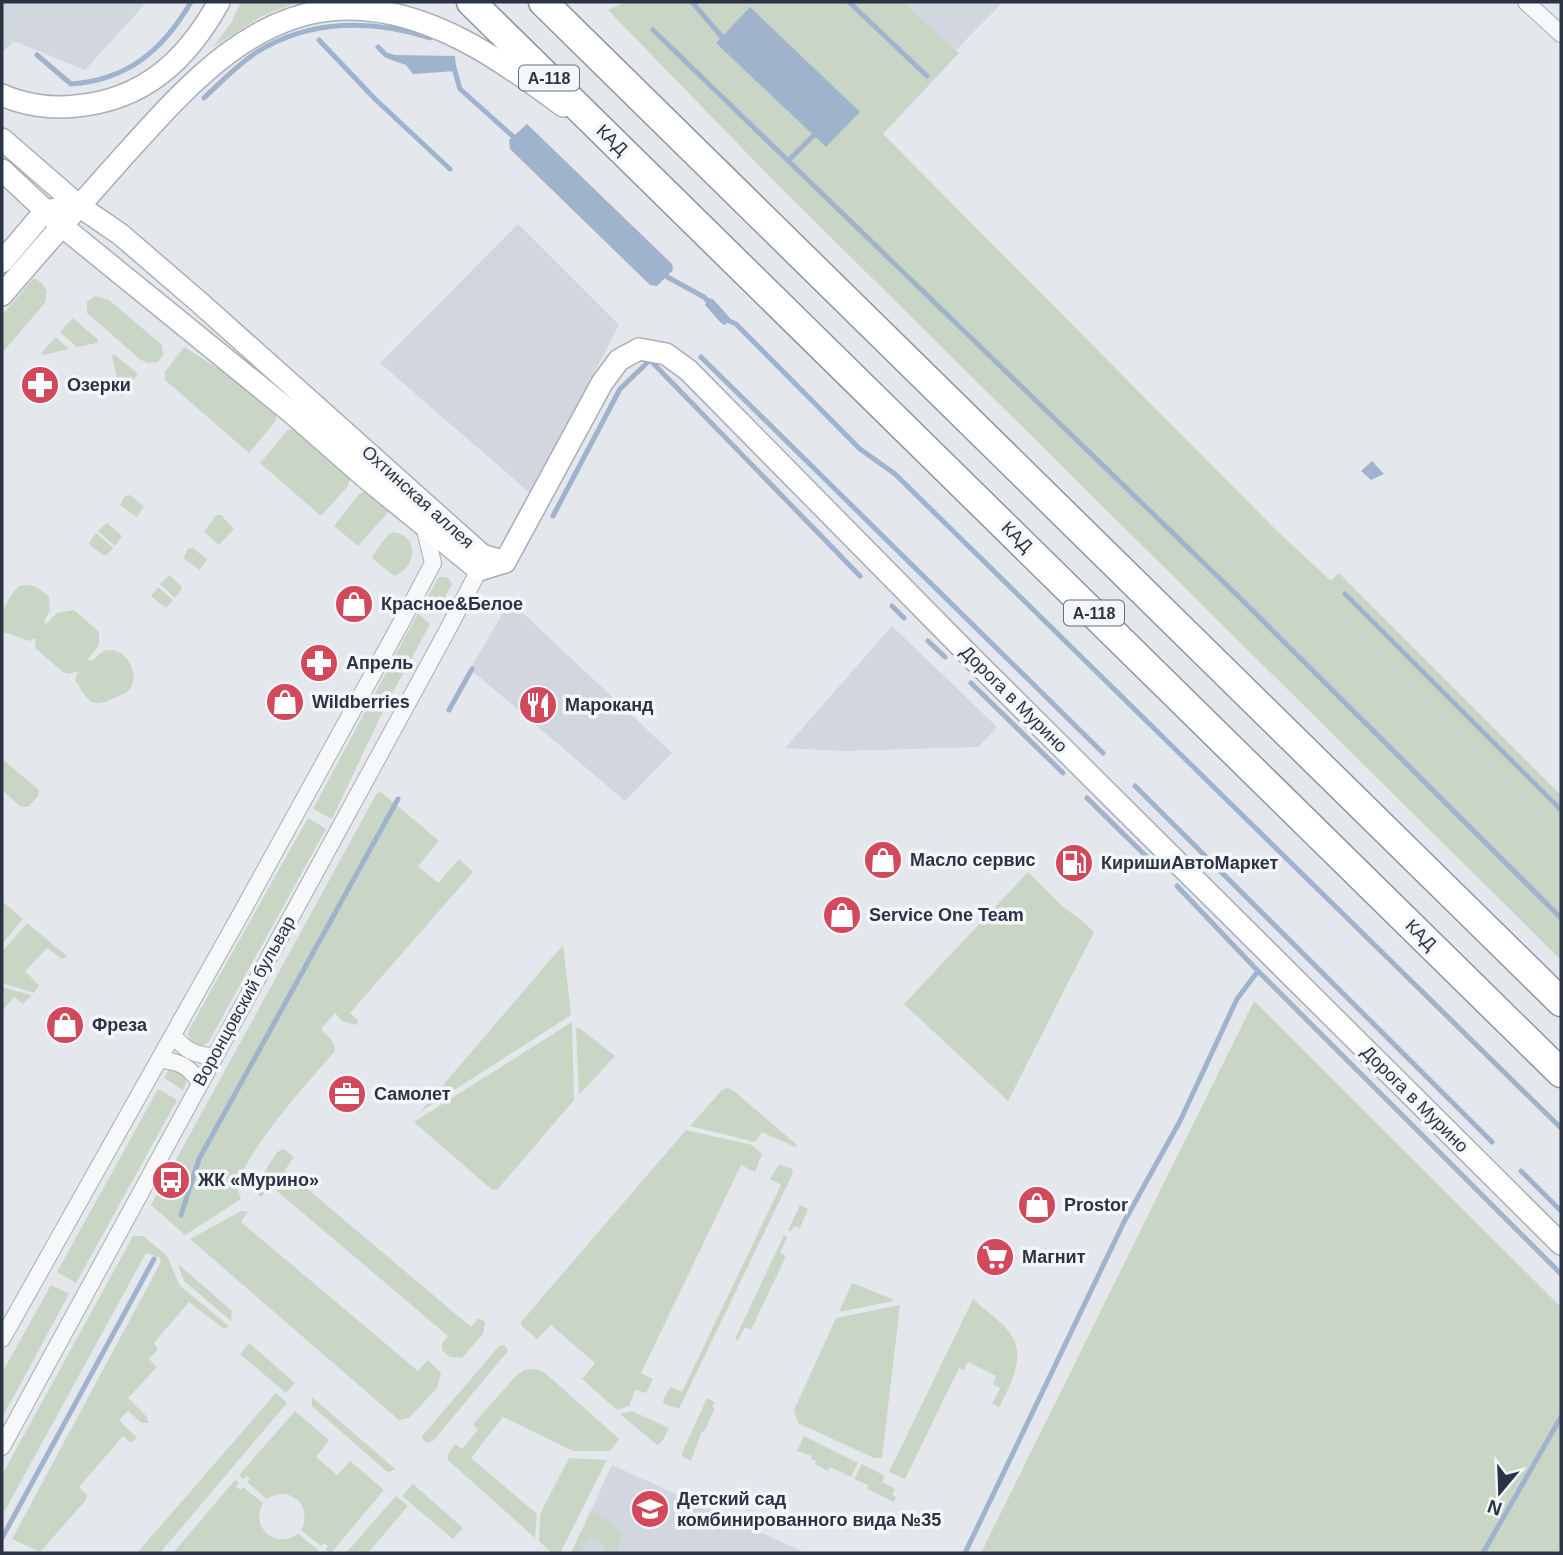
<svg xmlns="http://www.w3.org/2000/svg" width="1563" height="1555" viewBox="0 0 1563 1555" font-family="Helvetica,sans-serif">
  <style>
    .built { fill: #d2d6de }
    .green { fill: #c9d6c5 }
    .water { fill: #9fb4cc }
    .lines { fill: none; stroke-linecap: round; stroke-linejoin: round }
    .stream { stroke: #9fb4cc; stroke-width: 5 }
    .street-casing { stroke: #a9aeb7; stroke-width: 18 }
    .secondary-casing { stroke: #a9aeb7; stroke-width: 24 }
    .highway-casing { stroke: #8b94a3; stroke-width: 31 }
    .street { stroke: #f7f8fa; stroke-width: 16 }
    .secondary { stroke: #fff; stroke-width: 21 }
    .highway { stroke: #fff; stroke-width: 28 }
    .labels { text-anchor: middle; dominant-baseline: central; stroke-width: 7; stroke-linejoin: round; paint-order: stroke }
    .shield { fill: #f4f6f9; stroke: #676e7b; stroke-width: 2 }
    .shield-label { font-size: 16px; font-weight: bold; fill: #2b3445 }
    .street-label { font-size: 18px; fill: #2b3445; stroke: #f4f6f9 }
    .poi-label { font-size: 18px; font-weight: bold; fill: #2b3445; stroke: #f4f6f9; text-anchor: start }
  </style>
  <rect width="100%" height="100%" fill="#e4e7ec"/>
  <path class="built" d="M2 2H147L85 70 14 41 2 53Z
    M903 2H1003L956 50Z
    M518 224 619 325 531 494 380 363Z
    M510 601 672 753 625 801 470 669Z
    M892 626 997 727 978 747 843 751 785 748Z
    M612 1465 806 1553H571Z"/>
  <path class="green" d="M241 2H297L262 16 213 47 231 23Z
    M626 2H903L959 53 883 134 1276 530 1331 581 1339 573 1561 795V960L775 182 608 10Z
    M34 278 42 283 47 291 45 303 2 353V315Z
    M95 296 109 300 162 345 163 355 158 362 148 363 141 360 87 313V302Z
    M73 318 98 340 97 343 77 347 60 332Z
    M56 337 69 349 43 355 41 353Z
    M184 347 245 385 277 411 275 422 249 453 165 380V372Z
    M114 354 138 374 121 397 112 356Z
    M294 429 299 431 350 478 348 486 321 516 260 463 288 430Z
    M363 492H369L390 510 358 546 334 526 359 494Z
    M130 495 144 506 137 517 120 505 125 496Z
    M216 515H221L234 529 219 545 204 532Z
    M107 523 122 536 115 546 98 531Z
    M394 532C421 537 415 569 394 576L373 559 372 556 388 535Z
    M96 533 113 548 107 555H103L90 545 89 543Z
    M193 548 207 559 200 570 183 558 188 549Z
    M169 575 181 586 182 589 175 598 160 584Z
    M441 577 448 578 452 584 437 612 425 602 438 578Z
    M30 585 38 588 49 597 50 610 44 622 46 624 57 613 74 610 99 632V645L88 659 91 661C95 659 100 653 104 651 125 644 144 677 127 692 123 695 116 697 112 699 89 710 87 698 75 680L78 671 69 674 63 672 35 648 36 638 30 641 3 632C0 613 6 599 19 586Z
    M158 587 173 600 166 608 151 596Z
    M418 613 430 624 384 709 332 819 313 809Z
    M2 759 39 790 38 796 28 807H21L2 790Z
    M381 792 439 841 418 866 438 883 459 859 473 872 350 1013 358 1021 356 1025 342 1021 335 1013 321 1029C327 1037 335 1040 335 1051 314 1075 237 1160 238 1189 238 1192 240 1196 241 1199L185 1235 151 1205 158 1192 166 1195 178 1173 171 1169 377 793Z
    M308 818 326 829 209 1041C202 1048 199 1048 190 1043L188 1033 191 1026Z
    M1028 872 1063 907 1081 920 1094 932 1008 1101 904 1004Z
    M2 901 23 919 2 944Z
    M27 923 67 956 62 959 47 948 25 971 39 985 34 993 2 983V952Z
    M563 945 571 1015 420 1112Z
    M2 987 31 995V996L23 1004 14 997 2 1011Z
    M1254 1001 1561 1307V1553H981Z
    M572 1022 574 1100 497 1190 491 1189 414 1122Z
    M578 1027 615 1056 579 1095 576 1030Z
    M176 1068 185 1074 186 1083 183 1090 164 1078 169 1070Z
    M728 1088 734 1091 797 1145 795 1147 762 1132 755 1142 690 1126 722 1090Z
    M158 1089 177 1100 76 1283 57 1272Z
    M686 1130 752 1145 762 1154 755 1172 741 1165 641 1373 653 1379 646 1393 635 1390 629 1406 617 1410 582 1379 595 1363 551 1325 537 1339 522 1326 521 1322Z
    M284 1149 294 1157 285 1170 471 1327 478 1318 485 1322 483 1334 462 1358 450 1357 442 1350V1343L448 1336 271 1186 261 1197C256 1194 256 1190 257 1184L277 1152Z
    M779 1164 792 1169 793 1173 679 1409 664 1404 663 1400 670 1387 682 1392 781 1185 770 1179Z
    M800 1205 808 1209 800 1228 795 1226 791 1231 788 1230Z
    M241 1211 248 1212 241 1222 418 1371 428 1360 441 1373 437 1388 409 1418 399 1420 190 1239Z
    M784 1235 787 1237 780 1253 786 1256 751 1330 745 1327 738 1340 735 1339Z
    M133 1236H143L167 1256 180 1286 229 1326 224 1329 189 1302 154 1343 158 1349 149 1359 157 1367 128 1398 147 1417 148 1423H142L128 1411 119 1420 136 1437 135 1440 130 1442 123 1436 79 1487 87 1495 86 1500 40 1552 12 1539 161 1262 160 1258 146 1253 2 1516V1475Z
    M178 1264 232 1311 231 1321 184 1281Z
    M852 1283 892 1299 893 1301 839 1312Z
    M51 1285 69 1294 2 1418V1373Z
    M973 1299C984 1310 1001 1320 1010 1333 1027 1356 1010 1386 999 1407L992 1404 1000 1388 993 1384 996 1376 968 1362 964 1370 959 1368 905 1479 889 1472Z
    M900 1305 882 1458H874L798 1423 794 1410 836 1318Z
    M249 1343 295 1383 286 1393 240 1354Z
    M504 1345 508 1350 507 1352 433 1441 426 1443 422 1437 424 1434 499 1346Z
    M535 1369 544 1372 619 1439 610 1451H573L503 1417 471 1458 537 1514 535 1538 449 1461 447 1456 455 1444 462 1449 478 1430 473 1424 516 1376 524 1370Z
    M276 1393 287 1403 160 1553H137Z
    M312 1397 395 1469 389 1472 385 1470 312 1406Z
    M707 1398 715 1402 712 1407 715 1408 704 1432 702 1431 691 1461 683 1457 682 1453Z
    M295 1411 329 1440 316 1457 337 1475 350 1461 384 1490 331 1553 325 1550 328 1546 324 1543 321 1546 301 1530C314 1506 289 1484 267 1499L247 1482 250 1479 247 1476 243 1479 239 1475Z
    M632 1411 669 1428 662 1442 657 1445 620 1414Z
    M804 1436 858 1463 851 1477 830 1467 828 1471 815 1464 816 1461 811 1459 812 1456 797 1451Z
    M569 1458 607 1460 560 1553H552L539 1541 540 1514Z
    M862 1464 885 1476 882 1482 895 1489 892 1494 896 1497 894 1502 867 1489 868 1485 854 1479Z
    M235 1480 239 1483 236 1487 241 1490 243 1487 263 1503C249 1527 276 1550 298 1534L318 1550 315 1553H173Z
    M413 1484 463 1528 453 1539 402 1496Z
    M396 1496 408 1506 368 1553H346Z
    M591 1511 613 1523 623 1535 615 1553H603L606 1545 589 1537 580 1553H571Z"/>
  <path class="water" d="M750 7 860 112 826 147 716 43Z
    M393 55 455 56 456 71 413 74 406 65 386 58Z
    M527 124 672 264 673 270 657 286 650 285 510 149 509 140Z
    M708 298 713 299 729 317 730 320 725 325 721 323 705 305Z
    M1372 461 1384 474 1371 480 1361 471Z"/>
  <g class="lines">
    <path class="stream" d="M692 2 722 37
      M849 2 927 76
      M653 30 1240 598 1561 918
      M319 40 375 99 450 169
      M378 47 386 55 396 58
      M37 55 71 84C128 80 163 50 191 2
      M453 64 460 89 517 140
      M204 98C221 82 238 64 257 52 310 19 373 19 430 38
      M788 161 814 135
      M660 273 704 297 711 304
      M725 319 736 324 860 449 895 474 1561 1128
      M701 357 1103 753
      M553 516 620 389 650 360 860 576
      M1345 594 1561 810
      M892 606 904 618
      M928 641 945 657
      M971 683 1063 773
      M449 710 472 669
      M1135 786 1492 1142
      M1087 798 1156 866
      M1177 886 1258 971 1561 1274
      M1521 1171 1561 1211
      M181 1215 199 1159 398 799
      M2 1538 154 1259
      M965 1553 1124 1222 1180 1121 1237 999 1258 971
      M1483 1553 1561 1417"/>
    <defs>
      <path id="street" d="M1526 2 1561 34
        M173 1035C185 1050 195 1056 215 1056
        M159 1060C179 1061 189 1066 200 1083
        M2 1339 238 919 413 601 433 563 424 526
        M2 1447 447 631 479 570 481 560"/>
      <path id="secondary" d="M2 95C24 105 52 109 76 106 144 100 187 60 219 2
        M2 139 79 206 120 234 199 302 482 555 505 562
        M2 170 62 226 292 413 366 478 479 570 505 562
        M2 262 45 211 56 209
        M2 295C41 249 81 204 121 159 181 93 251 8 349 9 429 9 502 60 563 106
        M505 562 602 383 619 360 639 349 666 354 688 370 972 658 1561 1244"/>
      <path id="highway" d="M471 2 1561 1073
        M543 2 1561 1002"/>
    </defs>
    <use href="#street" class="street-casing"/>
    <use href="#secondary" class="secondary-casing"/>
    <use href="#highway" class="highway-casing"/>
    <use href="#street" class="street"/>
    <use href="#secondary" class="secondary"/>
    <use href="#highway" class="highway"/>
  </g>
  <defs>
    <symbol id="pharmacy-disc" viewBox="-11 -11 22 22"><circle r="9.5" fill="#d1495b" stroke="#f4f6f9"/><path d="M-2-6h4v4h4v4h-4v4h-4v-4h-4v-4h4Z" fill="#fff"/></symbol>
    <symbol id="shop-disc" viewBox="-11 -11 22 22"><circle r="9.5" fill="#d1495b" stroke="#f4f6f9"/><path d="M-5-2.5h2.3a2.7 3.5 0 0 1 5.4 0H5L5.5 6h-11ZM-1.5-2.5h3a1.5 2.3 0 0 0-3 0Z" fill="#fff"/></symbol>
    <symbol id="restaurant-disc" viewBox="-11 -11 22 22"><circle r="9.5" fill="#d1495b" stroke="#f4f6f9"/><path d="M-5-6h1v4h1v-4h1v4h1v-4h1v5L-1.5 .5V6h-2V.5L-5-1ZM5-6V6H3V1.5H1.5Q1.5-4 5-6Z" fill="#fff"/></symbol>
    <symbol id="fuel-disc" viewBox="-11 -11 22 22"><circle r="9.5" fill="#d1495b" stroke="#f4f6f9"/><path d="M-5.5-6h7V0h2V4h1.3V-2.5L3-4.5l.8-.8L6-3V5H2.5V1h-1V6h-7ZM-4.2-4.7v3.2H.2V-4.7Z" fill="#fff"/></symbol>
    <symbol id="office-disc" viewBox="-11 -11 22 22"><circle r="9.5" fill="#d1495b" stroke="#f4f6f9"/><path d="M-6-3h4V-5.5h4V-3h4V5H-6ZM-1-4.5V-3h2v-1.5ZM-6 0V1H6V0Z" fill="#fff"/></symbol>
    <symbol id="bus-disc" viewBox="-11 -11 22 22"><circle r="9.5" fill="#d1495b" stroke="#f4f6f9"/><path d="M-5-6H5V4H4V6H2V4H-2V6H-4V4H-5ZM-3.5-4V0h7V-4ZM-3.5 1.2v1.5H-2V1.2ZM2 1.2v1.5H3.5V1.2Z" fill="#fff"/></symbol>
    <symbol id="supermarket-disc" viewBox="-11 -11 22 22"><circle r="9.5" fill="#d1495b" stroke="#f4f6f9"/><path d="M-6-5.5h2.5l.6 2H6L4.5 2H-2.5L-4.4-4H-6ZM-1.5 3.2a1.3 1.3 0 1 0 .1 0ZM3 3.2a1.3 1.3 0 1 0 .1 0Z" fill="#fff"/></symbol>
    <symbol id="school-disc" viewBox="-11 -11 22 22"><circle r="9.5" fill="#d1495b" stroke="#f4f6f9"/><path d="M0-5L7-2L0 1L-7-2ZM-4 1L0 2.5L4 1V4Q0 6-4 4Z" fill="#fff"/></symbol>
  </defs>
  <g fill-rule="evenodd">
    <use href="#pharmacy-disc" x="18" y="363" width="44" height="44"/>
    <use href="#shop-disc" x="332" y="582" width="44" height="44"/>
    <use href="#pharmacy-disc" x="297" y="641" width="44" height="44"/>
    <use href="#shop-disc" x="263" y="680" width="44" height="44"/>
    <use href="#restaurant-disc" x="516" y="683" width="44" height="44"/>
    <use href="#shop-disc" x="861" y="838" width="44" height="44"/>
    <use href="#fuel-disc" x="1052" y="841" width="44" height="44"/>
    <use href="#shop-disc" x="820" y="893" width="44" height="44"/>
    <use href="#shop-disc" x="43" y="1003" width="44" height="44"/>
    <use href="#office-disc" x="325" y="1072" width="44" height="44"/>
    <use href="#bus-disc" x="149" y="1158" width="44" height="44"/>
    <use href="#shop-disc" x="1015" y="1183" width="44" height="44"/>
    <use href="#supermarket-disc" x="973" y="1235" width="44" height="44"/>
    <use href="#school-disc" x="628" y="1487" width="44" height="44"/>
  </g>
  <g class="labels">
    <g class="shield">
      <rect x="519" y="65.5" width="60" height="25" rx="5"/>
      <rect x="1064" y="600.5" width="60" height="25" rx="5"/>
    </g>
    <g class="shield-label">
      <text x="549" y="78">А-118</text>
      <text x="1094" y="613">А-118</text>
    </g>
    <g class="street-label">
      <text transform="translate(612 140) rotate(44)">КАД</text>
      <text transform="translate(418 497) rotate(42)">Охтинская аллея</text>
      <text transform="translate(1017 537) rotate(45)">КАД</text>
      <text transform="translate(1014 699) rotate(45)">Дорога в Мурино</text>
      <text transform="translate(1421 935) rotate(45)">КАД</text>
      <text transform="translate(244 1001) rotate(-61)">Воронцовский бульвар</text>
      <text transform="translate(1415 1099) rotate(45)">Дорога в Мурино</text>
    </g>
    <g class="poi-label">
      <text x="67" y="385">Озерки</text>
      <text x="381" y="604">Красное&amp;Белое</text>
      <text x="346" y="663">Апрель</text>
      <text x="312" y="702">Wildberries</text>
      <text x="565" y="705">Мароканд</text>
      <text x="910" y="860">Масло сервис</text>
      <text x="1101" y="863">КиришиАвтоМаркет</text>
      <text x="869" y="915">Service One Team</text>
      <text x="92" y="1025">Фреза</text>
      <text x="374" y="1094">Самолет</text>
      <text x="198" y="1180">ЖК «Мурино»</text>
      <text x="1064" y="1205">Prostor</text>
      <text x="1022" y="1257">Магнит</text>
      <text x="677" y="1499">Детский сад<tspan x="677" dy="21">комбинированного вида №35</tspan></text>
    </g>
  </g>
  <rect width="1563" height="1555" fill="none" stroke="#2b3445" stroke-width="7"/>
  <g transform="translate(1500 1492) rotate(199)" stroke="#f4f6f9" stroke-width="5" paint-order="stroke">
  <path d="M0-5L12 26L0 18L-12 26Z" fill="#2b3445"/>
  <text y="-10" font-size="19" font-weight="bold" text-anchor="middle" fill="#2b3445">N</text>
  </g>
</svg>
